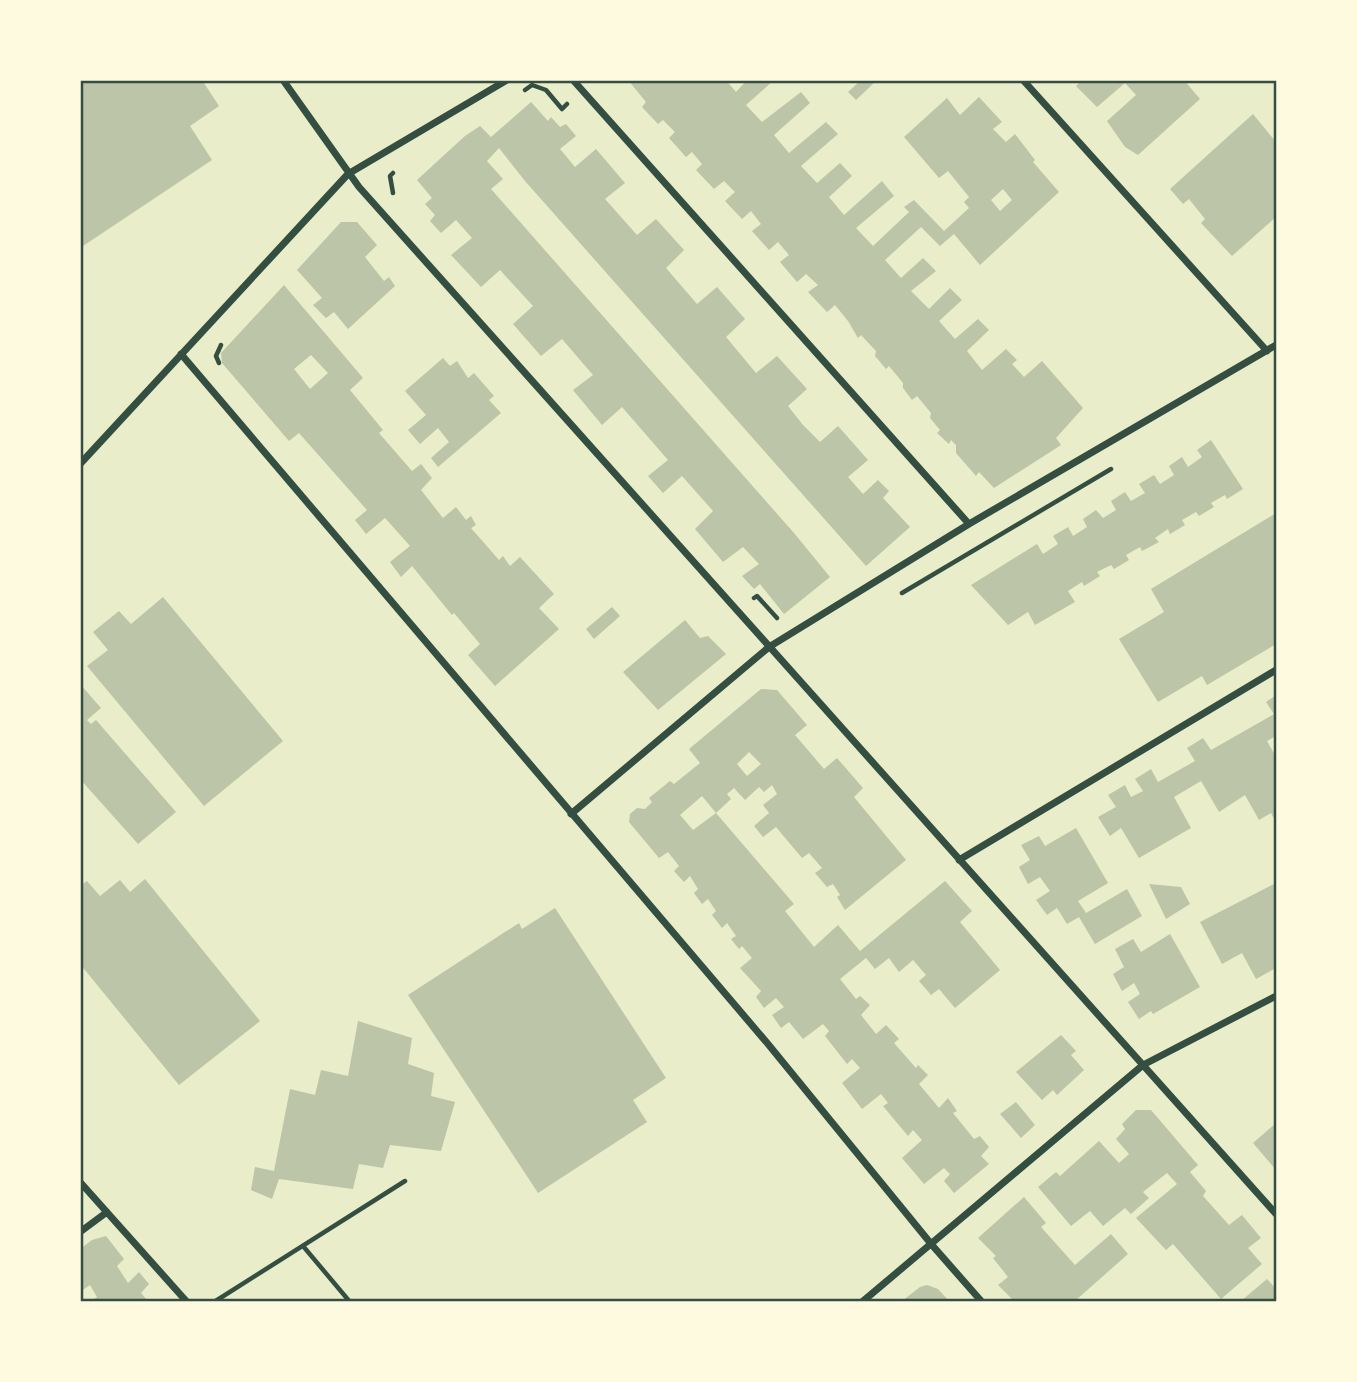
<svg xmlns="http://www.w3.org/2000/svg" width="1357" height="1382" viewBox="0 0 1357 1382" font-family="'Golos Text',sans-serif">
  <style>
    .building { fill: #bcc5a7; fill-rule: evenodd }
    .lines { fill: none; stroke-linecap: round; stroke-linejoin: round }
    .path { stroke: #344e41; stroke-width: 4.5 }
    .minor { stroke: #344e41; stroke-width: 7 }
    .neatline { fill: none; stroke: #344e41; stroke-width: 2.5 }
  </style>
  <rect width="100%" height="100%" fill="#e9edc9"/>
  <path class="building" d="M80 80H202L219 106 190 126 212 160 80 248Z
    M628 80H726L736 92 747 80H774L746 105 762 122 801 92 810 103 774 135 789 153 826 122 838 134 801 166 817 183 840 163 852 176 829 197 844 215 882 181 894 196 856 228 873 246 909 212 904 207 914 200 944 231 969 208 964 202 969 197 948 171 939 178 904 137 947 98 960 115 979 97 1002 122 993 129 1006 142 1015 134 1035 160 1033 162 1059 192 980 265 954 234 940 246 921 227 885 260 901 278 923 258 936 271 911 291 929 309 950 288 962 300 939 321 955 339 978 319 989 330 967 351 982 370 1006 349 1017 360 1012 364 1024 377 1042 361 1083 408 1056 438 1061 445 994 488 979 472 976 476 956 453V445L951 440 949 444 937 433 940 430 930 418 931 413 917 396 912 400 903 388V383L889 366 886 369 875 356 876 351 861 335 858 338 848 321 835 305 827 312 808 292 818 285 806 274 797 282 780 262 789 255 778 242 769 250 752 231 761 224 751 211 742 219 725 201 735 192 724 181 714 189 696 170 702 164 692 152 686 157 669 138 675 132 663 120 658 124 642 107 646 102ZM1003 189 1012 200 1000 211 991 200Z
    M861 80H877L856 100 848 92Z
    M1082 80H1184L1200 99 1138 155 1125 147 1107 121 1136 95 1125 83 1097 107 1076 86Z
    M531 102 548 121 551 117 560 127 566 124 576 136 560 149 575 167 596 149 625 183 605 199 637 235 656 219 684 250 666 268 697 304 717 287 745 319 726 337 756 373 777 356 807 389 788 406 803 425 820 442 838 426 868 460 848 477 863 494 878 480 889 491 883 498 910 527 866 566 525 181 499 148 487 161 503 179 491 189 794 533 830 577 784 614 760 584 754 589 742 576 759 564 743 547 723 562 695 529 713 511 682 476 663 493 648 476 668 460 622 407 602 425 573 390 593 375 562 339 541 356 513 324 533 306 500 270 481 287 451 255 472 238 456 220 441 233 430 221 435 215 425 204 432 198 417 180 465 136 480 126 491 137Z
    M1253 114 1276 142V217L1232 256 1201 223 1205 219 1189 199 1183 204 1170 189Z
    M341 222H357L377 245 365 257 384 281 389 277 395 286 348 329 334 312 326 318 313 305 322 298 297 270Z
    M284 285 363 378 350 390 383 430 379 433 412 471 421 464 432 478 421 490 443 518 456 507 466 520 471 516 476 525 471 528 499 560 503 556 510 566 520 557 554 594 539 608 559 629 495 686 468 655 480 644 454 613 452 615 412 566 401 577 390 562 410 546 385 518 366 534 355 520 367 510 299 433 289 441 222 363 221 353ZM311 355 328 373 310 389 294 369Z
    M443 358 450 366 457 361 468 378 474 373 494 396 489 400 501 413 438 467 431 458 449 442 438 428 420 444 408 430 426 415 405 391Z
    M1211 440 1243 489 1227 499 1225 495 1211 503 1214 507 1199 516 1196 512 1182 520 1185 525 1170 534 1168 529 1155 538 1159 542 1142 551 1140 547 1126 555 1129 560 1114 569 1111 565 1097 572 1100 576 1084 586 1082 582 1068 591 1075 602 1035 625 1028 612 1008 625 971 585 1037 544 1043 554 1058 544 1053 536 1068 527 1073 536 1087 527 1083 519 1096 510 1103 518 1116 510 1111 501 1125 492 1131 501 1145 493 1139 484 1154 475 1160 484 1174 475 1169 466 1182 457 1188 467 1202 457 1197 450Z
    M1276 513V644L1207 685 1202 676 1158 702 1119 639 1164 612 1151 589Z
    M163 597 283 741 204 806 87 666 108 650 93 632 119 611 131 624Z
    M612 607 620 616 594 639 586 629Z
    M685 620 700 638 708 636 726 654 658 710 623 672Z
    M80 684 101 708 87 720 91 724 96 720 176 812 138 844 80 779Z
    M761 689 777 690 807 725 795 735 824 769 837 758 863 788 854 797 906 860 845 910 837 897 840 895 833 884 827 887 815 873 822 868 809 853 802 858 776 827 763 837 754 826 769 813 763 805 777 794 772 785 764 792 759 787 745 800 734 788 727 794 731 799 716 813 702 796 680 815 693 830 716 813 794 904 785 911 814 947 838 925 860 951 945 881 972 911 960 922 1000 970 955 1008 939 989 931 995 919 981 926 975 913 960 899 972 889 958 875 969 866 958 840 979 856 999 860 996 870 1005 861 1015 876 1034 886 1025 899 1039 894 1043 916 1068 918 1065 928 1075 919 1084 939 1108 948 1098 957 1111 953 1113 974 1139 980 1136 989 1147 981 1156 989 1164 954 1193 944 1181 950 1174 944 1168 924 1184 902 1158 922 1140 913 1130 908 1136 883 1106 888 1103 881 1094 862 1109 842 1083 860 1068 852 1059 847 1064 825 1036 829 1031 823 1024 803 1039 789 1022 781 1028 772 1015 784 1007 776 998 764 1008 756 997 761 991 740 968 752 958 742 946 739 949 731 939 736 936 727 923 722 928 712 915 716 911 708 899 702 904 694 893 698 889 690 876 684 882 674 871 679 866 668 852 659 858 629 822 630 814 637 808 645 809 652 802 649 798 670 781 674 784 700 763 689 749ZM749 752 761 764 747 776 737 764Z
    M1276 695V736L1267 741 1276 757V822L1271 813 1259 820 1245 795 1219 812 1201 781 1174 797 1191 828 1139 858 1121 828 1110 836 1098 817 1116 807 1108 795 1125 785 1131 797 1143 791 1135 779 1151 769 1158 782 1195 761 1187 748 1203 738 1211 750 1274 714 1266 702Z
    M1076 828 1108 883 1078 901 1086 913 1127 889 1142 916 1095 944 1079 917 1067 924 1057 908 1047 915 1036 900 1050 891 1040 877 1028 884 1019 867 1030 860 1021 845 1039 836 1045 846Z
    M145 879 260 1021 179 1085 80 964V886L87 881 100 896 120 880 130 892Z
    M1276 883V968L1256 979 1242 953 1222 964 1200 922Z
    M1149 884 1181 887 1190 904 1166 919Z
    M555 908 666 1078 633 1100 647 1122 538 1193 408 995 519 923 522 929Z
    M1170 934 1200 987 1153 1014 1151 1011 1139 1019 1128 1002 1140 994 1134 983 1122 991 1113 974 1124 967 1115 949 1133 939 1141 952Z
    M358 1021 412 1038 408 1064 434 1073 431 1096 455 1102 441 1151 390 1145 383 1168 359 1164 353 1189 279 1179 272 1199 251 1190 255 1167 274 1171 290 1089 315 1095 321 1070 348 1076Z
    M1061 1035 1076 1051 1071 1055 1084 1070 1057 1095 1053 1090 1042 1100 1016 1072Z
    M1016 1102 1035 1125 1021 1138 1000 1114Z
    M1136 1110H1151L1198 1165 1190 1172 1206 1191 1203 1196 1229 1225 1242 1215 1261 1238 1248 1248 1262 1264 1221 1299 1173 1244 1166 1250 1136 1218 1177 1184 1167 1173 1143 1192 1149 1198 1131 1214 1125 1208 1103 1226 1090 1211 1071 1226 1038 1187 1056 1172 1060 1176 1099 1141 1119 1163 1129 1154 1116 1139 1125 1129 1122 1124Z
    M1276 1123V1170L1253 1143Z
    M1024 1197 1046 1223 1041 1227 1075 1265 1111 1234 1128 1254 1075 1301H1014L998 1285 1008 1277 993 1258 996 1256 978 1238Z
    M106 1236 124 1259 117 1266 128 1283 139 1272 149 1284 141 1293 148 1301H91L97 1297 90 1285 80 1292V1249L92 1240Z
    M1267 1279 1276 1289V1301H1241Z
    M927 1285 938 1289 949 1301H902L920 1287Z"/>
  <g class="lines">
    <path class="path" d="M525 90 532 85 546 90 562 109 567 104
      M393 173 390 176 393 193
      M219 363 216 356 221 345
      M902 593 1111 469
      M754 598 757 596 777 618
      M303 1246 350 1302
      M214 1302 405 1181"/>
    <path class="minor" d="M283 80 359 187 1276 1214
      M573 80 969 524
      M1023 80 1267 351
      M181 354 768 1044 932 1245 982 1302
      M80 464 348 174 507 80
      M571 814 769 647 969 524 1276 345
      M959 860 1276 670
      M80 1182 187 1302
      M80 1232 107 1212
      M862 1302 1143 1065 1276 996"/>
  </g>
  <rect width="1357" height="1382" fill="none" stroke="#fefae0" stroke-width="164"/>
  <rect x="82" y="82" width="1193" height="1218" class="neatline"/>
</svg>
